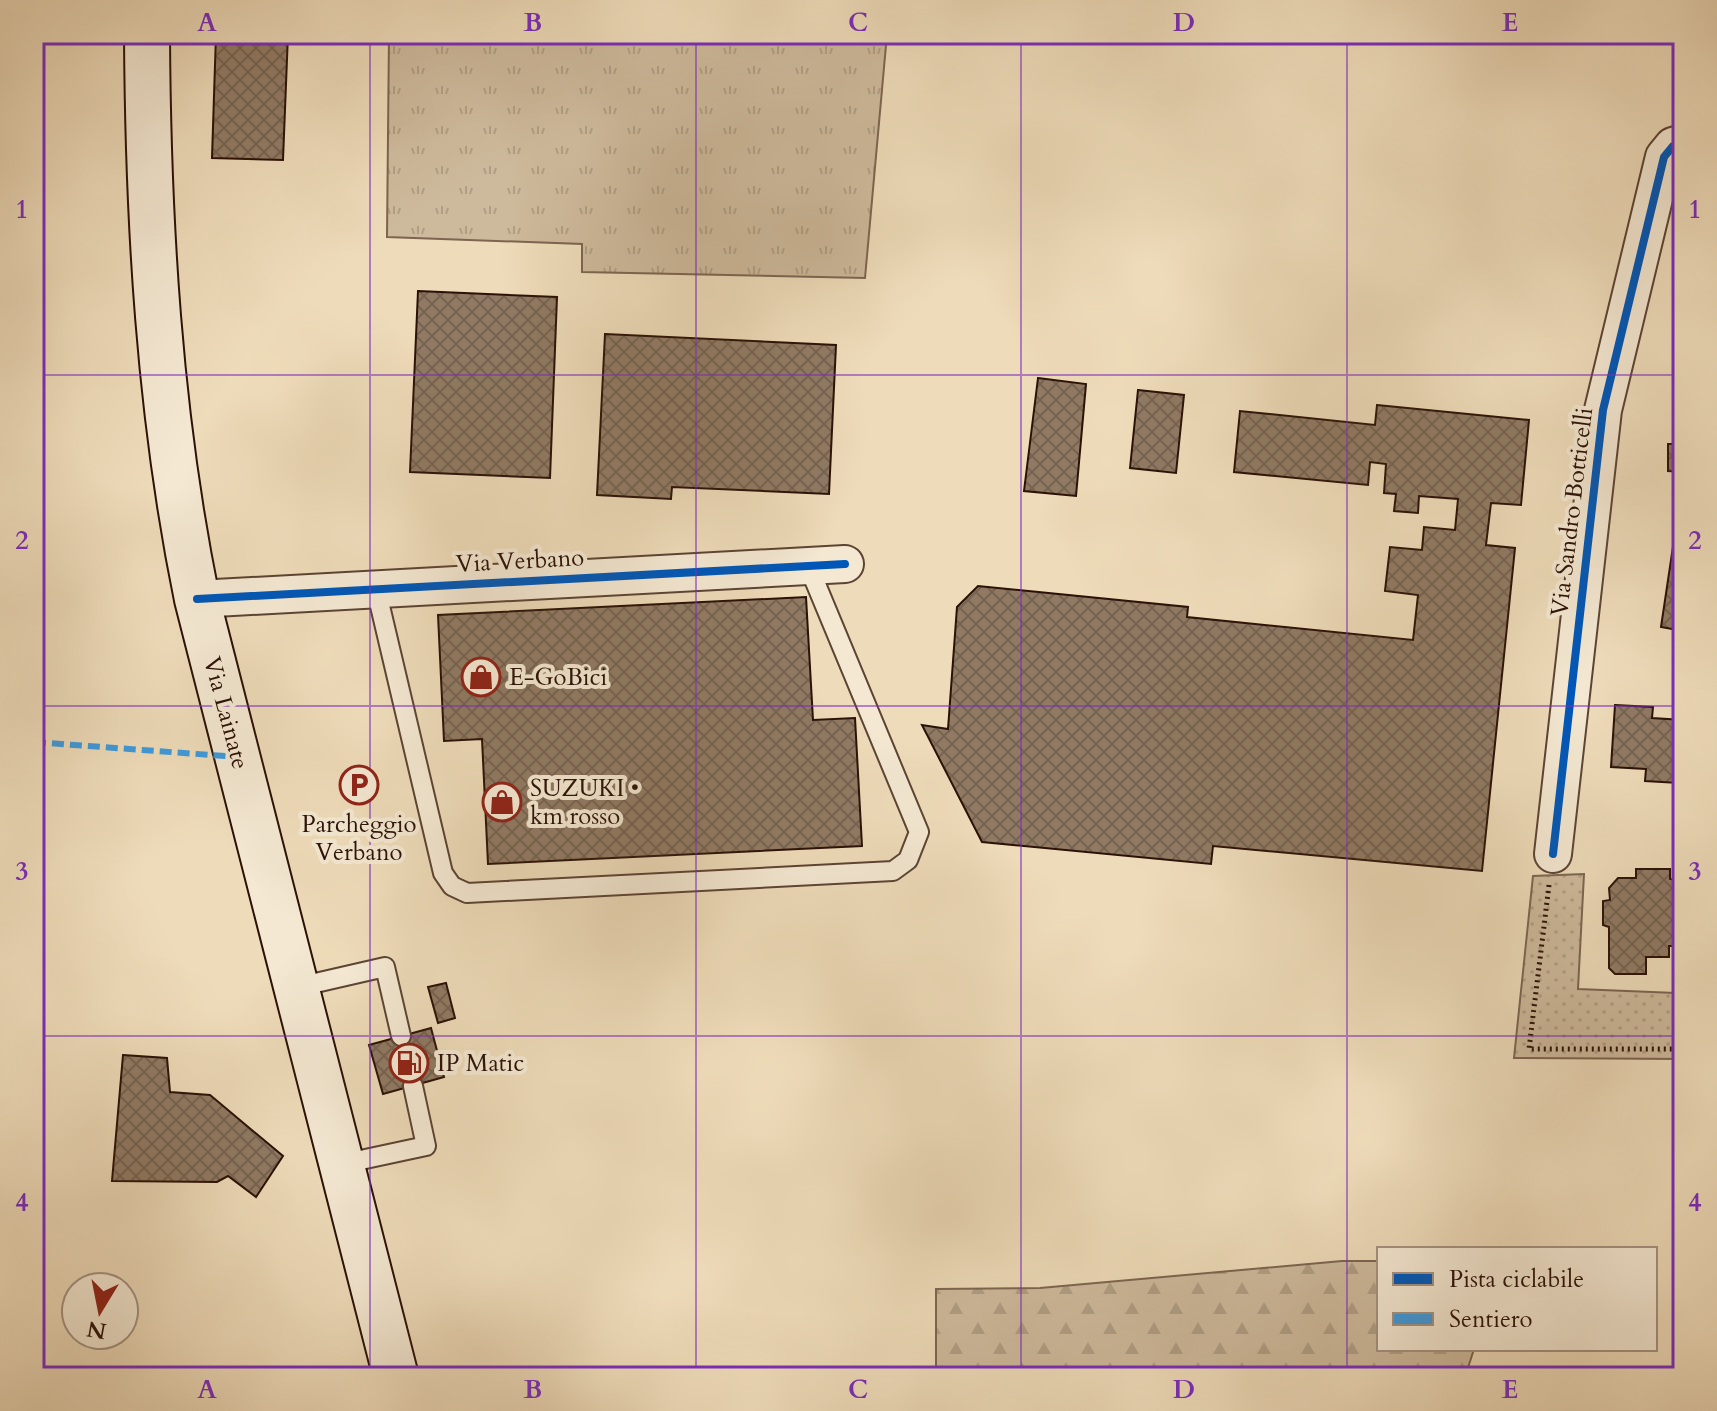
<svg xmlns="http://www.w3.org/2000/svg" width="1717" height="1411" viewBox="0 0 1717 1411" font-family="Cardo,serif">
  <style>
    .grass { fill: url(#grass-tufts); stroke: #7c6551; stroke-width: 2 }
    .forest { fill: url(#forest-firs); stroke: #7c6551; stroke-width: 2 }
    .park { fill: url(#park-dots); stroke: #7c6551; stroke-width: 2 }
    .building { fill: url(#building-cross-hatch); stroke: #2b1107; stroke-width: 2 }
    .lines { fill: none; stroke-linecap: round; stroke-linejoin: round }
    .lane-casing { stroke: #5c4434; stroke-width: 22 }
    .street-casing { stroke: #5c4434; stroke-width: 40 }
    .secondary-casing { stroke: #2b1107; stroke-width: 48 }
    .path { stroke: #2b1107; stroke-width: 5; stroke-dasharray: 2 4; stroke-linecap: butt }
    .lane { stroke: #f4e8d2; stroke-width: 18 }
    .street { stroke: #f4e8d2; stroke-width: 36 }
    .secondary { stroke: #f4e8d2; stroke-width: 44 }
    .quiet { stroke: #3d9add; stroke-width: 6; stroke-dasharray: 12 6; stroke-linecap: butt }
    .cycleway-casing { stroke: #f4e8d2; stroke-width: 13 }
    .cycleway { stroke: #0057b8; stroke-width: 8 }
    .grid { fill: none; stroke: #7b2cbf; stroke-width: 2; stroke-opacity: 0.55 }
    .labels { text-anchor: middle; dominant-baseline: central; stroke-width: 8; stroke-linejoin: round; paint-order: stroke }
    .street-label { font-size: 24px; fill: #2b1107; stroke: #f4e8d2 }
    .poi-label { font-size: 24px; fill: #2b1107; stroke: #f4e8d2; text-anchor: start }
    .neatline { fill: none; stroke: #7b2cbf; stroke-width: 3 }
    .grid-label { font-size: 26px; text-anchor: middle; font-weight: bold; fill: #7b2cbf }
  </style>
  <defs>
    <pattern id="grass-tufts" width="24" height="20" patternUnits="userSpaceOnUse" patternTransform="scale(2)"><rect width="24" height="20" fill="#cdb99b"/><path d="M3 7l-1-3M5 7V3M7 7l1-3M15 17l-1-3M17 17v-4M19 17l1-3" fill="none" stroke="#b09e84"/></pattern>
    <pattern id="forest-firs" width="22" height="20" patternUnits="userSpaceOnUse" patternTransform="scale(2)"><rect width="22" height="20" fill="#cdb99b"/><path d="M5 1l3.5 6h-7zM16 11l3.5 6h-7z" fill="#b09e84"/></pattern>
    <pattern id="park-dots" width="8" height="8" patternUnits="userSpaceOnUse" patternTransform="scale(2)"><rect width="8" height="8" fill="#cdb99b"/><path d="M2 2h.1M6 6h.1" fill="none" stroke="#b09e84" stroke-width="1.8" stroke-linecap="round"/></pattern>
    <pattern id="building-cross-hatch" width="8" height="8" patternUnits="userSpaceOnUse" patternTransform="scale(2)"><rect width="8" height="8" fill="#907a64"/><path d="M0 0l8 8M0 8l8-8" fill="none" stroke="#766350"/></pattern>
  </defs>
  <rect width="100%" height="100%" fill="#eedbb9"/>
  <filter id="stains"><feTurbulence type="fractalNoise" baseFrequency=".0025" numOctaves="4"/><feColorMatrix values="0 0 0 0 .2 0 0 0 0 .09 0 0 0 0 .02 0 0 0 .5 -.17"/></filter>
  <radialGradient id="worn" r=".72"><stop offset=".6" stop-color="#630" stop-opacity="0"/><stop offset="1" stop-color="#630" stop-opacity=".3"/></radialGradient>
  <path class="grass" d="M389 34H887L865 278 582 272V244L387 237Z"/>
  <path class="forest" d="M1342 1261H1379V1349H1474L1465 1377H936V1289L1040 1288Z"/>
  <path class="park" d="M1584 874 1578 989 1676 993 1679 965H1683V1059L1514 1058 1533 876Z"/>
  <path class="building" d="M216 34H288L283 160 212 158Z
    M418 291 557 297 550 478 410 472Z
    M605 334 836 345 829 494 672 487 671 499 597 495Z
    M1038 378 1086 384 1076 496 1024 491Z
    M1138 390 1184 395 1176 473 1130 468Z
    M1377 405 1529 420 1521 505 1491 503 1486 545 1515 548 1482 871 1213 846 1211 864 982 842 922 725 948 729 957 607 978 586 1188 607 1187 617 1413 640 1418 595 1385 591 1390 547 1422 550 1424 527 1455 530 1458 499 1419 496 1418 513 1394 511 1396 494 1384 493 1386 464 1370 462 1368 485 1234 472 1240 411 1375 425Z
    M1668 444H1683V472L1668 471Z
    M1675 533 1683 534V631L1661 627Z
    M806 597 813 720 855 718 862 846 488 864 482 739 444 741 438 615Z
    M1615 705 1653 707 1652 718 1683 720 1679 783 1645 781 1646 769 1611 767Z
    M1636 869H1670V879L1683 881V946H1669V957H1646V974H1615L1609 968V927L1603 925V901L1610 900 1609 888 1618 878H1636Z
    M446 983 455 1018 438 1023 428 987Z
    M431 1028 444 1077 383 1094 369 1045Z
    M123 1055 167 1058 170 1092 210 1095 283 1156 256 1197 228 1176 217 1182 112 1181Z"/>
  <g class="lines">
    <defs>
      <path id="lane" d="M376 589 443 873 452 886 467 893 893 871 908 860 919 832 808 565
        M298 987 385 967 401 1036
        M342 1164 426 1146 413 1086"/>
      <path id="street" d="M197 599 845 564
        M1553 854 1603 410 1664 157 1673 146 1683 143"/>
      <path id="secondary" d="M147 34C148 222 159 414 197 599L396 1377"/>
    </defs>
    <use href="#lane" class="lane-casing"/>
    <use href="#street" class="street-casing"/>
    <use href="#secondary" class="secondary-casing"/>
    <path class="path" d="M1549 885 1529 1049H1683
      M1678 977H1683"/>
    <use href="#lane" class="lane"/>
    <use href="#street" class="street"/>
    <use href="#secondary" class="secondary"/>
    <path class="quiet" d="M34 742 238 757"/>
    <defs>
      <path id="cycleway" d="M197 599 845 564
        M1553 854 1603 410 1664 157 1673 146 1683 143"/>
    </defs>
    <use href="#cycleway" class="cycleway-casing"/>
    <use href="#cycleway" class="cycleway"/>
  </g>
  <path class="grid" d="M370 34V1377M696 34V1377M1021 34V1377M1347 34V1377M34 375H1683M34 706H1683M34 1036H1683"/>
  <defs>
    <symbol id="shop-ring" viewBox="-11 -11 22 22"><circle r="9.5" fill="#f4e8d2" stroke="#8f2418" stroke-width="1.5"/><path d="M-5-2.5h2.3a2.7 3.5 0 0 1 5.4 0H5L5.5 6h-11ZM-1.5-2.5h3a1.5 2.3 0 0 0-3 0Z" fill="#8f2418"/></symbol>
    <symbol id="parking-ring" viewBox="-11 -11 22 22"><circle r="9.5" fill="#f4e8d2" stroke="#8f2418" stroke-width="1.5"/><path d="M-3.5-5.5H1a3.5 3.5 0 0 1 0 7H-1V5.5H-3.5ZM-1-3.4V-.6H.8a1.4 1.4 0 0 0 0-2.8Z" fill="#8f2418"/></symbol>
    <symbol id="fuel-ring" viewBox="-11 -11 22 22"><circle r="9.5" fill="#f4e8d2" stroke="#8f2418" stroke-width="1.5"/><path d="M-5.5-6h7V0h2V4h1.3V-2.5L3-4.5l.8-.8L6-3V5H2.5V1h-1V6h-7ZM-4.2-4.7v3.2H.2V-4.7Z" fill="#8f2418"/></symbol>
  </defs>
  <g fill-rule="evenodd">
    <use href="#shop-ring" x="459" y="655" width="44" height="44"/>
    <use href="#parking-ring" x="337" y="763" width="44" height="44"/>
    <use href="#shop-ring" x="480" y="780" width="44" height="44"/>
    <use href="#fuel-ring" x="387" y="1041" width="44" height="44"/>
  </g>
  <g class="labels">
    <g class="street-label">
      <text transform="translate(1572 512) rotate(-83)">Via Sandro Botticelli</text>
      <text transform="translate(520 561) rotate(-3)">Via Verbano</text>
      <text transform="translate(226 713) rotate(75)">Via Lainate</text>
    </g>
    <g class="poi-label">
      <text x="509" y="677">E-GoBici</text>
      <text x="530" y="788">SUZUKI •<tspan x="530" dy="28">km rosso</tspan></text>
      <text x="359" y="824" text-anchor="middle">Parcheggio<tspan x="359" dy="28">Verbano</tspan></text>
      <text x="437" y="1063">IP Matic</text>
    </g>
  </g>
  <rect width="1717" height="1411" fill="none" stroke="#eedbb9" stroke-width="88"/>
  <rect x="1377" y="1247" width="280" height="104" fill="#f4e8d2" stroke="#a49281" stroke-width="2"/>
  <rect x="1393" y="1273" width="40" height="12" fill="#0057b8" stroke="#a49281" stroke-width="2"/>
  <text x="1449" y="1287" font-size="24" fill="#2b1107">Pista ciclabile</text>
  <rect x="1393" y="1313" width="40" height="12" fill="#3d9add" stroke="#a49281" stroke-width="2"/>
  <text x="1449" y="1327" font-size="24" fill="#2b1107">Sentiero</text>
  <g transform="translate(100 1311) rotate(190)"><circle r="38" fill="#f4e8d2" stroke="#a49281" stroke-width="2"/>
  <path d="M0-6L14 30L0 20L-14 30Z" fill="#8f2418"/>
  <text y="-12" font-size="22" font-weight="bold" text-anchor="middle" fill="#2b1107">N</text>
  </g>
  <rect x="44" y="44" width="1629" height="1323" class="neatline"/>
  <g class="grid-label">
    <text x="207" y="31">A</text>
    <text x="533" y="31">B</text>
    <text x="858" y="31">C</text>
    <text x="1184" y="31">D</text>
    <text x="1510" y="31">E</text>
    <text x="22" y="218">1</text>
    <text x="1695" y="218">1</text>
    <text x="22" y="549">2</text>
    <text x="1695" y="549">2</text>
    <text x="22" y="880">3</text>
    <text x="1695" y="880">3</text>
    <text x="22" y="1211">4</text>
    <text x="1695" y="1211">4</text>
    <text x="207" y="1398">A</text>
    <text x="533" y="1398">B</text>
    <text x="858" y="1398">C</text>
    <text x="1184" y="1398">D</text>
    <text x="1510" y="1398">E</text>
  </g>
  <rect width="100%" height="100%" filter="url(#stains)"/>
  <rect width="100%" height="100%" fill="url(#worn)"/>
</svg>
